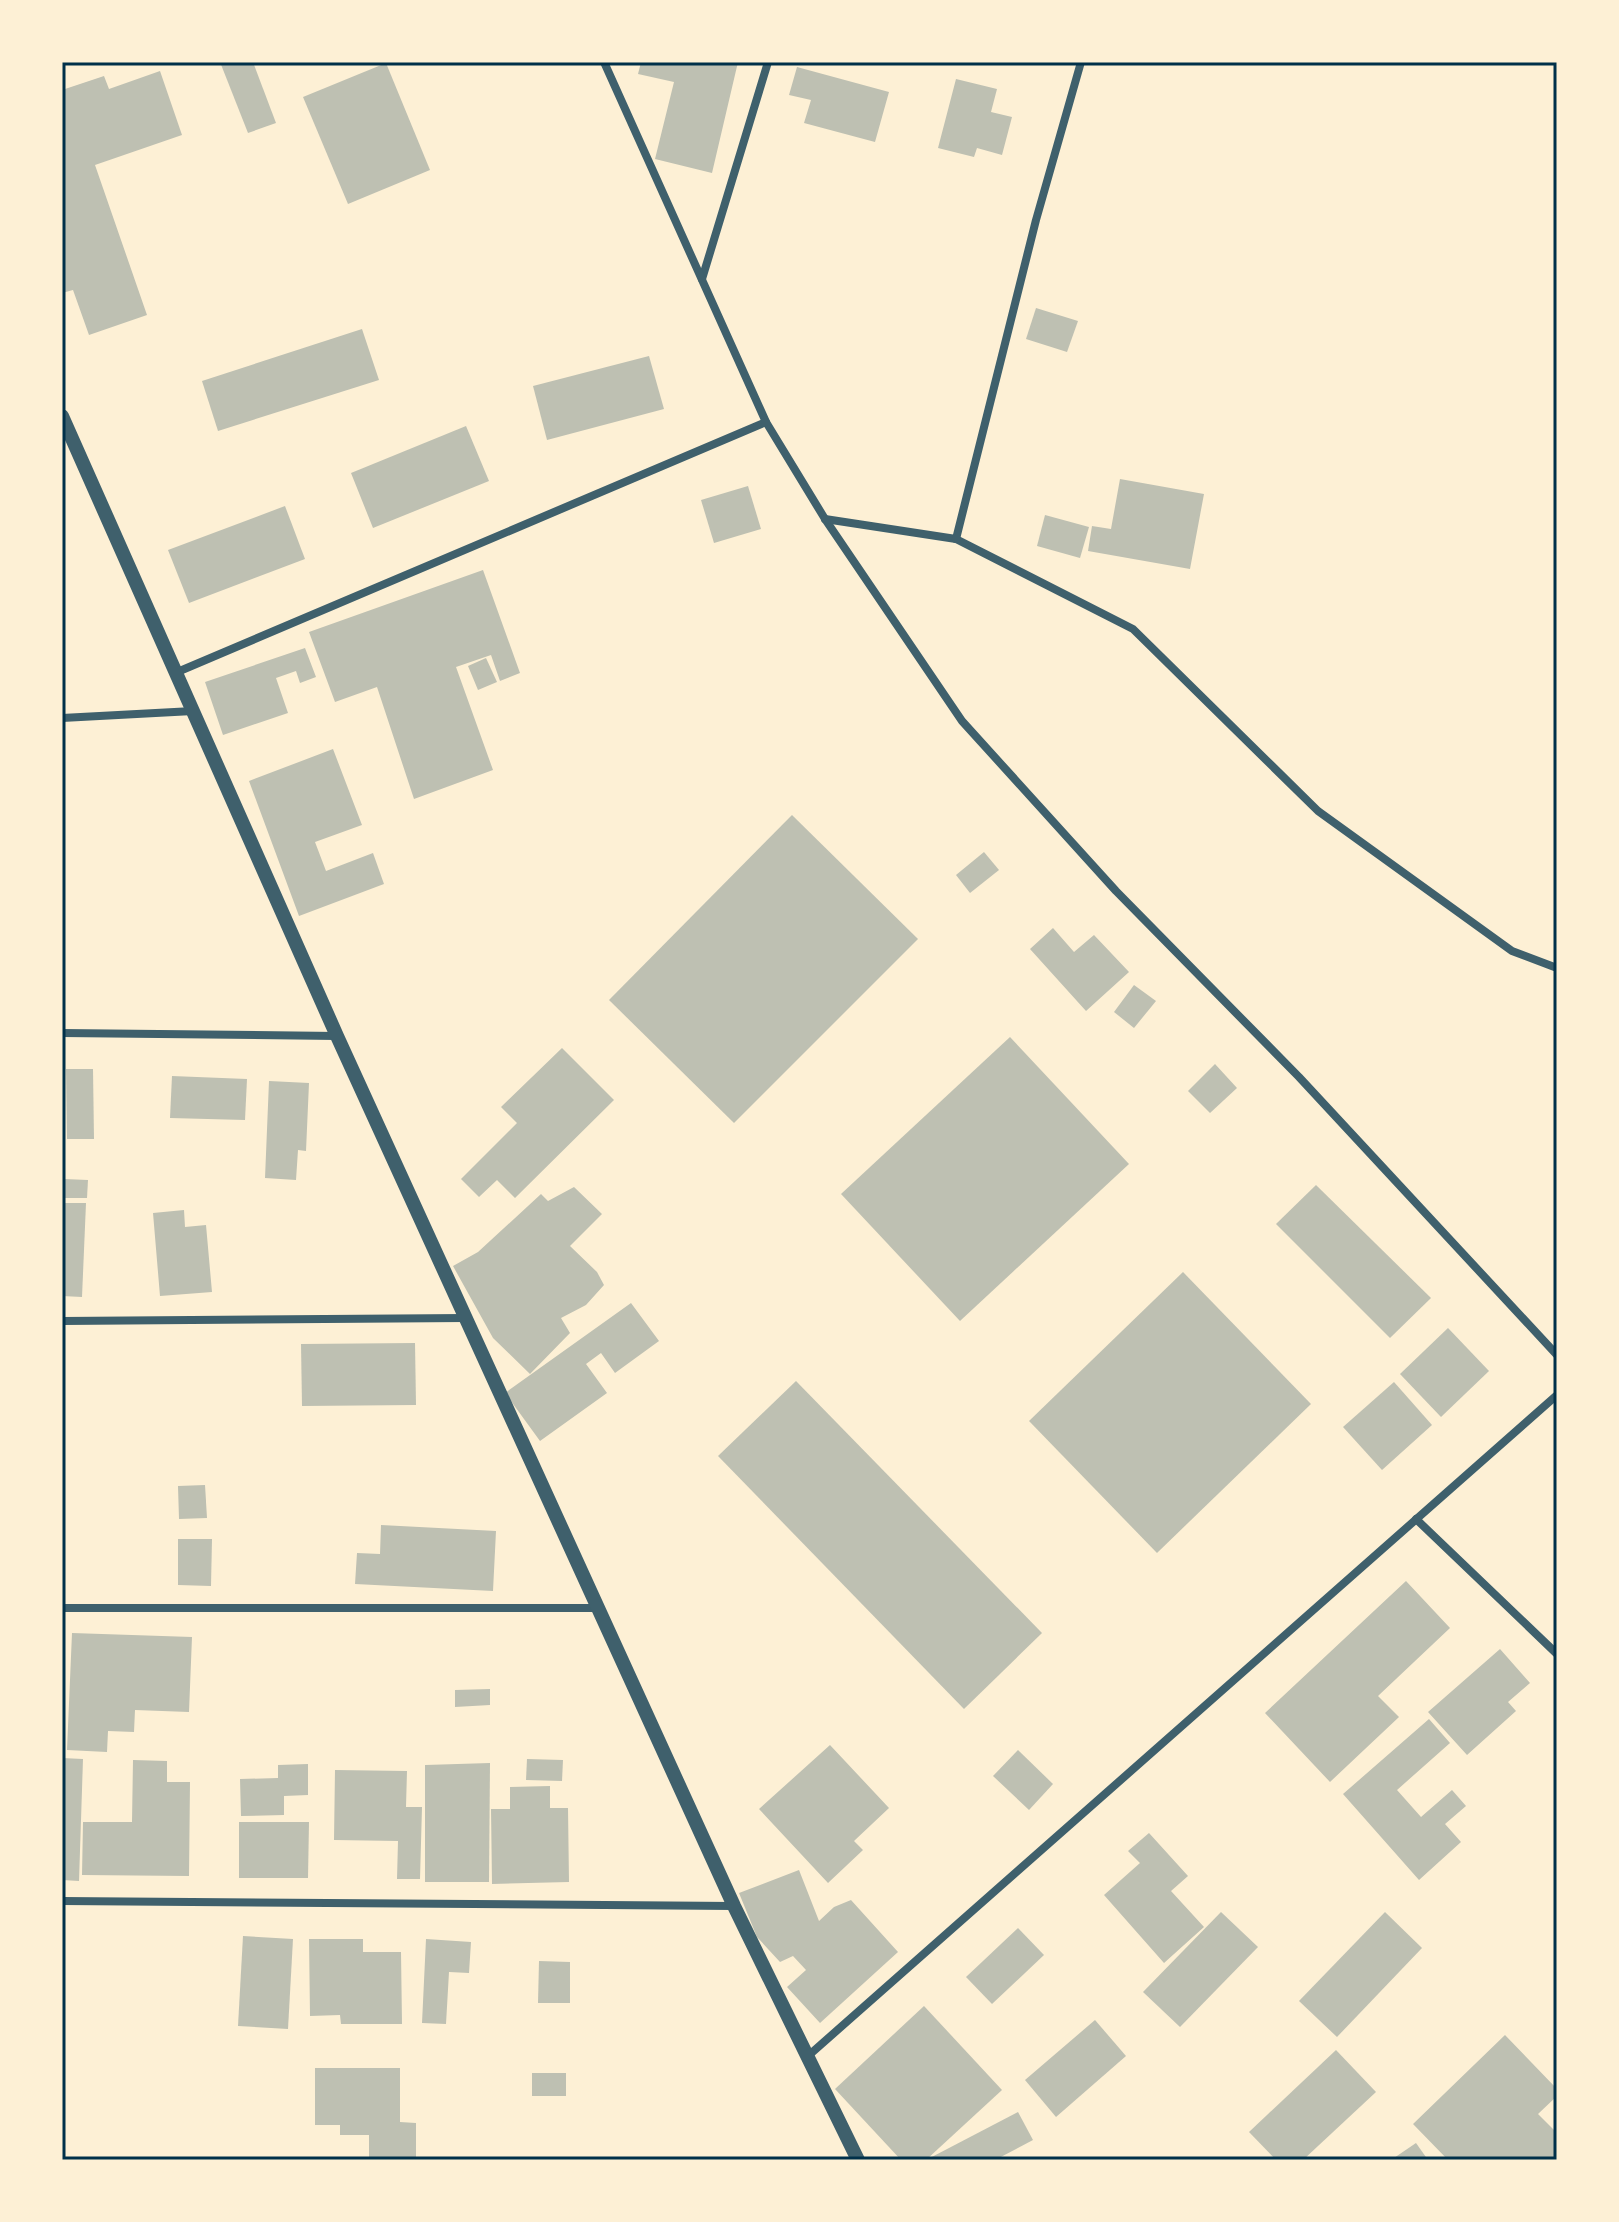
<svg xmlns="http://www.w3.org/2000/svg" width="1619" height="2222" font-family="Figtree,sans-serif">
<rect width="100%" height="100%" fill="#fdf0d5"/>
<g fill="#bec0b2">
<path d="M220,62h33l23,61 -28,10z"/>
<path d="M641,62h97l-26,111 -57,-14 19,-77 -36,-8z"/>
<path d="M386,63l44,107 -82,34 -45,-107z"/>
<path d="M797,67l92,25 -14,50 -71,-19 7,-23 -22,-5z"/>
<path d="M160,71l22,64 -87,30 52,150 -58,20 -16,-45 -11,3v-203l42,-14 5,13z"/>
<path d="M956,79l41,10 -6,23 21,5 -10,38 -25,-7 -3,9 -36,-9z"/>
<path d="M1036,308l42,13 -11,31 -41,-13z"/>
<path d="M362,329l17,51 -161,51 -16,-50z"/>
<path d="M649,356l15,53 -117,31 -14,-54z"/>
<path d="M466,426l23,55 -116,47 -22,-55z"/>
<path d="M1120,479l84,15 -14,75 -102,-18 4,-25 19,3z"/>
<path d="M748,486l13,43 -47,14 -13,-43z"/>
<path d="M285,506l20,53 -116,44 -21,-53z"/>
<path d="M1045,515l44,12 -9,31 -43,-12z"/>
<path d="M483,570l37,103 -20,8 -9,-26 -35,12 37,103 -79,29 -37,-112 -42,15 -26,-70z"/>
<path d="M305,648l11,29 -16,6 -4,-12 -20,7 12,35 -65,22 -18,-53z"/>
<path d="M486,658l11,24 -19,8 -10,-24z"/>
<path d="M333,749l29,76 -47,17 11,29 47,-18 11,31 -85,32 -50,-135z"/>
<path d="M792,815l126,124 -184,184 -125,-123z"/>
<path d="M984,852l15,18 -29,23 -14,-18z"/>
<path d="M1053,928l21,24 20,-17 35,37 -43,39 -56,-62z"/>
<path d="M1134,985l22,16 -22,27 -20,-16z"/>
<path d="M1010,1037l119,127 -169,157 -119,-127z"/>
<path d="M562,1048l52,52 -99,98 -18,-18 -18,17 -18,-18 56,-56 -16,-16z"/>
<path d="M1215,1064l22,24 -27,25 -22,-22z"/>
<path d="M66,1069h27l1,70h-27z"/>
<path d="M172,1076l75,3 -2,41 -75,-2z"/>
<path d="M269,1081l40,2 -3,68 -8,-1 -2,30 -31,-2z"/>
<path d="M64,1179l24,1 -1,18h-24z"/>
<path d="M1316,1185l115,113 -41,40 -114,-114z"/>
<path d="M574,1187l28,27 -32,32 27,26 7,13 -18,20 -25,13 9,15 -40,41 -37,-36 -40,-72 25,-14 63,-58 7,7z"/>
<path d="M62,1203h24l-4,94 -20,-1z"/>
<path d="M184,1210l1,17 21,-2 6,67 -52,4 -7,-83z"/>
<path d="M1183,1272l128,132 -154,149 -128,-132z"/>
<path d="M631,1303l28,38 -44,32 -14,-20 -15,11 21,29 -67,48 -35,-48z"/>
<path d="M1448,1328l41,43 -48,46 -41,-43z"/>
<path d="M415,1343l1,62 -114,1 -1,-62z"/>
<path d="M796,1381l246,252 -78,76 -246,-253z"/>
<path d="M1394,1382l38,43 -50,45 -39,-43z"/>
<path d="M205,1485l2,33 -28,1 -1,-33z"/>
<path d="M381,1525l115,6 -3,60 -138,-7 2,-31 23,1z"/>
<path d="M178,1539h34l-1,47 -33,-1z"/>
<path d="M1406,1581l44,47 -72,68 21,21 -69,65 -65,-69z"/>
<path d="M72,1633l120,4 -3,75 -54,-2 -1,22 -26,-1 -1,21 -40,-2z"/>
<path d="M1500,1649l30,34 -22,19 8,9 -49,44 -39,-43z"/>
<path d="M490,1689v16l-35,2v-17z"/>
<path d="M1429,1719l21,24 -53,47 24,27 31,-27 14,16 -21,18 16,18 -42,38 -76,-86z"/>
<path d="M830,1745l59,63 -35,33 9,9 -35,33 -69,-74z"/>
<path d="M1018,1750l35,34 -24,26 -36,-34z"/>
<path d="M62,1758l21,1 -4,122 -17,-1z"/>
<path d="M527,1759l36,1 -1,21 -36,-1z"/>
<path d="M133,1760l34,1v21h23l-1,94 -107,-1 1,-53h49z"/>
<path d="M490,1763l-1,119h-64v-117z"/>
<path d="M308,1764v31l-24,1v19l-43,1 -1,-37 38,-1v-13z"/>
<path d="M335,1770l72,1 -1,36h16l-2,72h-23l1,-38 -64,-1z"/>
<path d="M550,1786v22h18l1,74 -77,2 -1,-75h19v-22z"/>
<path d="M239,1822h70l-1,56h-69z"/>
<path d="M1149,1833l39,43 -17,15 33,36 -40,36 -60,-68 36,-32 -12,-12z"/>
<path d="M799,1870l20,51 15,-14 17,-7 47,52 -78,71 -33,-36 19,-17 -13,-14 -13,6 -23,-25 -18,-44z"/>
<path d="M1221,1912l37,35 -78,80 -37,-35z"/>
<path d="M1385,1912l37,36 -85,89 -38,-36z"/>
<path d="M1018,1928l26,27 -52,49 -26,-27z"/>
<path d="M243,1936l50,3 -5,90 -50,-3z"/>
<path d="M309,1939h54v13h38l1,72h-61l-1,-9 -30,1z"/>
<path d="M426,1939l45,3 -2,31 -20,-1 -3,52 -24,-1z"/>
<path d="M539,1961l31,1v41h-32z"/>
<path d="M924,2006l78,84 -76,70h-25l-66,-71z"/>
<path d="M1095,2020l31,36 -70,61 -31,-37z"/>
<path d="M1505,2035l52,54v7l-19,18 19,19v27h-109l-35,-36z"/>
<path d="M1336,2050l40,42 -73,68h-27l-27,-28z"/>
<path d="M315,2068h85v54l16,1v34l-47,1v-23h-29v-10h-25z"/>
<rect x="532" y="2073" width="34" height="23"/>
<path d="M1018,2112l15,28 -38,20h-69z"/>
<path d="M1416,2143l12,17h-37z"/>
</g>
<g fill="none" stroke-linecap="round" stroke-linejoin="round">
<g stroke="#3f606c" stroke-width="8">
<path d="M702,279l66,-217"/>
<path d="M766,422l59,97 137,202 154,170 183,186 258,278"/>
<path d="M825,519l131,20 177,90 185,182 194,140 45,17"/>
<path d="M956,539l80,-319 45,-158"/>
<path d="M175,673l591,-251 -162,-360"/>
<path d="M62,718l131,-7"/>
<path d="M62,1033l275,3"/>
<path d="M62,1321l404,-3"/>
<path d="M1416,1519l141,135"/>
<path d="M62,1608h536"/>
<path d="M62,1901l672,5"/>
<path d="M808,2056l749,-661"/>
</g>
<path stroke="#3f606c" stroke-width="14" d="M62,416l275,620 397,870 124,254"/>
</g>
<rect width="1619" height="2222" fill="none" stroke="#fdf0d5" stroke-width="128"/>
<rect x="64" y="64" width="1491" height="2094" fill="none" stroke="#003049" stroke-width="3"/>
</svg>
